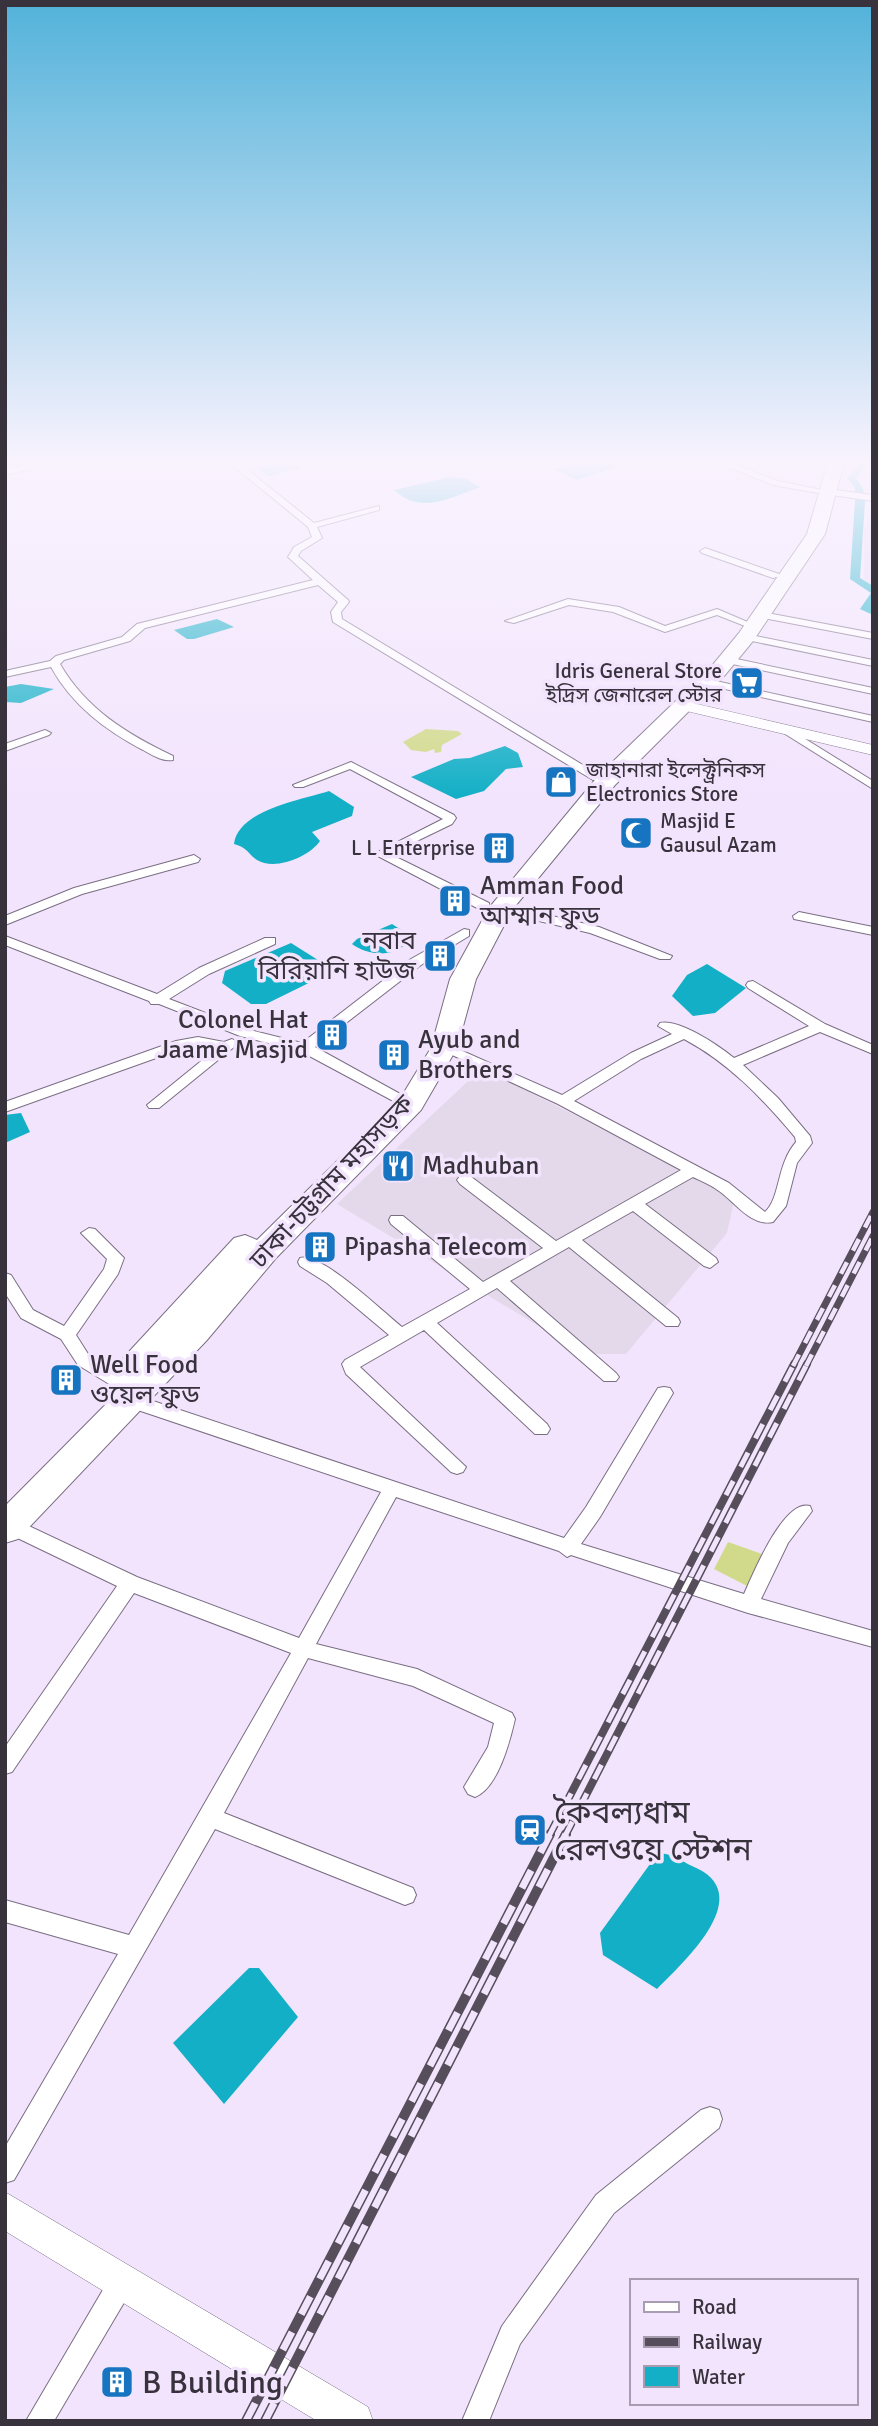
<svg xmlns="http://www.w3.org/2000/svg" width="878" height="2426" font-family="Signika,'Noto Sans Bengali',sans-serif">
<rect width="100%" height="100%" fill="#f2e4fd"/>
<path fill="#e4d8eb" d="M482,1068l253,128 -8,37 -101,121h-41l-248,-150z"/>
<path fill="#e6d6f4" d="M873,507v80l-9,-8v-48z"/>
<g fill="#d1da8a">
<path d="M426,729l32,2 4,3 -20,11 -1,7 -6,1 -1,-4 -8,3 -15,-2 -8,-8z"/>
<path d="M728,1542l34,12 -15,32 -33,-17z"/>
</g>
<g fill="#12afc6">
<path d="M588,459h29l8,5 -48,16 -24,-11z"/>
<path d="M284,460l18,8 -33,8 -14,-8z"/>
<path d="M450,477l16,2 14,8c-30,11 -59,28 -86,3z"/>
<path d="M217,619l17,8 -40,12h-7l-13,-9z"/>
<path d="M21,684l33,5 -33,14 -16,-1v-15z"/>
<path d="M505,746l13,7 5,14 -17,2 -22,22 -28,8 -45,-22 43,-18 16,-1z"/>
<path d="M329,791l25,16 -2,9 -40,16 8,9c-11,16 -45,30 -63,19 -10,-7 -9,-12 -23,-16 4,-34 67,-44 95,-53z"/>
<path d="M392,924l17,11 -1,7c-15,16 -39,14 -56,2l5,-5z"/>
<path d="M291,943l27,17 5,16 -57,28h-15l-29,-21 3,-12z"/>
<path d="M707,964l39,24 -31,25 -22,3 -21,-20 15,-21z"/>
<path d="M21,1113l9,19 -25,11v-28z"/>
<path d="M658,1853c19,2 19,6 34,13 67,27 -6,94 -35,123l-54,-34 -3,-22z"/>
<path d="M249,1968h10l39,49 -74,87 -51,-61z"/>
</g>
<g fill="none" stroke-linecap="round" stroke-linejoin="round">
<path fill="#12afc6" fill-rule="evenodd" d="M865,459l8,1 -17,18 7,10 2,13 -5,77 13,8v29l-13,-6 11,-16 -21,-14 5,-78v-13l-8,-10z"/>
<defs>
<g id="street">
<path d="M59,459h15l-69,16v-6z"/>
<path d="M225,459h9l80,64 65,-17v4l-62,17 5,11 -21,13 -3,5 50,44 1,2 -8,10 1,7 259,157v4h-8l-260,-158 -2,-10 7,-10 -20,-17 -173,43 -15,13 -66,19 -4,4c26,45 67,70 113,92v4c-10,2 -21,-5 -30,-10 -38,-20 -71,-45 -92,-83l-46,10v-6l45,-10 6,-5 66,-19 15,-13 176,-44 -25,-23 6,-10 18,-10 -4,-10z"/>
<path d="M709,459h11l58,22 44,9 -4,3 -45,-8z"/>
<path d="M828,489l45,6v6l-48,-7 -1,-2z"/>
<path d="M705,548l74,26 2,2 -8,2 -71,-25 -2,-2z"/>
<path d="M568,599l51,8 46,19 52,-17 33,14 -5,3 -28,-11 -52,17 -52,-20 -44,-7 -55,18 -9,-2z"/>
<path d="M762,612l111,21v6l-115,-22v-4z"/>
<path d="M746,634l127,26v6l-131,-27 -1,-2z"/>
<path d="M727,657l146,31v6l-150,-32 -1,-2z"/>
<path d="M707,679l166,37v6l-170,-38v-4z"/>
<path d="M786,727l87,54v8l-91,-57 -2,-2z"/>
<path d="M45,730l6,3 -2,2 -44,16v-7z"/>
<path d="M351,762l103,53 2,3 -4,6 -62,30 99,49v6h-10l-105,-55 69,-35 -93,-50 -47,18h-8l-2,-2z"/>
<path d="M194,855l6,4 -2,3 -116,32 -77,31v-9l69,-28z"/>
<path d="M501,904l98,23 73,29 -2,3h-10l-70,-26 -94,-22v-6z"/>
<path d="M799,912l74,15v8l-79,-16 -1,-3z"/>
<path d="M464,929l5,1v6l-48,29 -106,82 87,48 2,3 -2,3 -5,2 -97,-52 -60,-15 -81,-32h-8l-2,-3 -144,-56v-9l152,58 42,-26 66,-30h10v6l-66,30 -40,25 81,31 52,13 109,-84z"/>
<path d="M753,981l72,43 48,21v9l-53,-22 -77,33 35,33 32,38 2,7 -15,20 -11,43 -13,16c-22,5 -39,-21 -54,-31 -8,-6 -18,-10 -26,-14l-48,27 71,54 2,4 -8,6 -6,-2 -71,-55 -51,29 96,78 2,4 -2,4h-12l-97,-79 -59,34 106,92 3,4 -3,4h-12l-107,-93 -60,35 110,101 3,5 -3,5h-12l-111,-104 -64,37 106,100 -3,5 -6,2 -6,-2 -105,-98 -4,-10 3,-4 44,-25 -62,-52 -27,-17 -2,-4 2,-4c22,-6 84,55 102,69l68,-38 -79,-65 -2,-4 2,-4h12l80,66 60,-34 -83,-64 -3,-4 3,-4h10l86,65 125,-71 -123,-66 -121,-56 7,-4 5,1 113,50 69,-42 41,-19 -14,-8 2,-3c20,-4 59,23 74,35l75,-32 -61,-38 -2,-3 2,-3zM684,1039c45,24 78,59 111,98l1,5c-20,23 -15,55 -31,70l-36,-29 -155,-82 67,-42z"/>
<path d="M198,1037l26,5 8,-3 7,4 -80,65h-10l-2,-3 69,-56 -18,-4 -14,3 -179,64v-10l171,-61z"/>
<path d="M89,1228l6,1 29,29 -6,16 -42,61 14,22 35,22 3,5 -3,5 -6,1 -41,-25 -17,-26 -40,-21 -16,-25v-20l6,2 22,35 31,16 40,-57 3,-10 -26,-26z"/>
<path d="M664,1387l6,1 3,5 -73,124 -19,27 163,50c9,-20 40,-96 66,-88l2,5 -24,32 -27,56 112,32v16l-125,-34 -177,-58 -4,2 -8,-6 -163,-54 -80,147 101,25 95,44 3,6c-5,22 -17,69 -40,78l-7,-3 -4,-7 24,-40 6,-24 -81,-37 -105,-28 -84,155 189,75 3,7 -3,7 -8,3 -190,-76 -201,351 -9,3v-36l113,-193 -113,-32v-22l124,35 162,-282 -157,-60 -122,179 -7,2v-27l112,-161 -112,-54v-15l9,2 123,58 162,61 82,-146 -258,-87 -3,-5 3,-5h12l429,143 22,-31 72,-119z"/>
<path d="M710,2107l9,3 3,9 -3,9 -105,85 -94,131 -31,77h-27l40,-95 94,-131 105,-85z"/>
<path d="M123,2267l9,4 4,9 -4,9 -78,132h-28l88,-150z"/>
</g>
<g id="secondary">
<path d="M684,701l189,44v10l-195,-46v-6z"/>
<path d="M5,2192l363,215 5,14h-56l-312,-190z"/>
</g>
<path id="highway" d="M829,459h16l-20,75 -72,107 -28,34 -110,110 -103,125 -36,69 -19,69 -36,62 -145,148 -69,82 -189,199 -13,4v-37l118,-119 -9,-3 -4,-8 4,-8 120,-130 11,-3 12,5 143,-141 31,-51 19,-69 39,-71 110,-133 112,-108 28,-34 68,-99z"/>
</defs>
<use href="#street" stroke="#7a6e83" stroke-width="2"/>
<use href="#secondary" stroke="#7a6e83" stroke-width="1"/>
<use href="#highway" stroke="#7a6e83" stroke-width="2"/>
<use href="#street" fill="#fff" fill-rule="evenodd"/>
<use href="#secondary" fill="#fff" fill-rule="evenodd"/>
<use href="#highway" fill="#fff" fill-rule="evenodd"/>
<defs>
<g id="rail-far2">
<path d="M793,1366l80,-154"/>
<path d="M806,1366l67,-130"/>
</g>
<g id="rail-far1">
<path d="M549,1836l245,-472"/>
<path d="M565,1836l242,-472"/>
</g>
<g id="rail">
<path d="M246,2421l304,-587"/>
<path d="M265,2421l301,-587"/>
</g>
</defs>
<use href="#rail-far2" stroke="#564f5b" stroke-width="7"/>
<use href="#rail-far1" stroke="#564f5b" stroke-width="8"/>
<use href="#rail" stroke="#564f5b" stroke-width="10"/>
<use href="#rail-far2" stroke="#f2e4fd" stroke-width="4.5" stroke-dasharray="13" stroke-linecap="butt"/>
<use href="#rail-far1" stroke="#f2e4fd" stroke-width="5" stroke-dasharray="16" stroke-linecap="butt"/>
<use href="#rail" stroke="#f2e4fd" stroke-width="7" stroke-dasharray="20" stroke-linecap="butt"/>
</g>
<linearGradient id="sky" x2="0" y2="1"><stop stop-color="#52b2da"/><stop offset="0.58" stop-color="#f9f3fe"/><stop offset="1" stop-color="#f9f3fe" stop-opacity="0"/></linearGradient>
<rect width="878" height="798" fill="url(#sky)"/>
<defs>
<symbol id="supermarket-square" viewBox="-11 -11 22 22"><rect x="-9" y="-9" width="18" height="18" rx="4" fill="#1674c0" stroke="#f2e4fd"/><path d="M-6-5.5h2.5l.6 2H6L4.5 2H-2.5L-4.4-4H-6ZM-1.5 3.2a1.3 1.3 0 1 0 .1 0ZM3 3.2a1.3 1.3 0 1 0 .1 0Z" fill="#fff"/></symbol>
<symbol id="shop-square" viewBox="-11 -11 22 22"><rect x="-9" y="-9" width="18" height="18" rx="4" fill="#1674c0" stroke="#f2e4fd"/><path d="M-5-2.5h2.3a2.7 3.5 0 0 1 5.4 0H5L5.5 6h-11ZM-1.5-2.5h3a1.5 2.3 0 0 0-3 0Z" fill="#fff"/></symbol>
<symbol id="mosque-square" viewBox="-11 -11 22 22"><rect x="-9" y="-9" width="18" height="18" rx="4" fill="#1674c0" stroke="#f2e4fd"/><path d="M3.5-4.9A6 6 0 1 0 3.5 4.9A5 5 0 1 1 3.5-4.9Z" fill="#fff"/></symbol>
<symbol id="building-square" viewBox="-11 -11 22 22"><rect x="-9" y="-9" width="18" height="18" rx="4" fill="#1674c0" stroke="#f2e4fd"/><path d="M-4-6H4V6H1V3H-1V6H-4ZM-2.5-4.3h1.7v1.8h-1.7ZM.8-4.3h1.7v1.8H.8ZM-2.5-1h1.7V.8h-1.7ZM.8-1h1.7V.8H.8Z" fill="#fff"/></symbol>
<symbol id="restaurant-square" viewBox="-11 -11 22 22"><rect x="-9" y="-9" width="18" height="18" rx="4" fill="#1674c0" stroke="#f2e4fd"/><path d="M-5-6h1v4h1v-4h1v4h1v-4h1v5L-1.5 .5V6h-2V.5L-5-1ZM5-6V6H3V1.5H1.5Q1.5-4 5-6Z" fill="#fff"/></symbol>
<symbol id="station-square" viewBox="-11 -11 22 22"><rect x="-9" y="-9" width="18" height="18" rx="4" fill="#1674c0" stroke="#f2e4fd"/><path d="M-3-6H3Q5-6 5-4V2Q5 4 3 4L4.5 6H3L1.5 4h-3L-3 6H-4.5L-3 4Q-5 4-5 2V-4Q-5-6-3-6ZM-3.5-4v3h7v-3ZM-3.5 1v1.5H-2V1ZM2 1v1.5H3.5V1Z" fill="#fff"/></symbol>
</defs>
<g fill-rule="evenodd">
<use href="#supermarket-square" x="728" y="664" width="38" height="38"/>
<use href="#shop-square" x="542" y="763" width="38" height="38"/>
<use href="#mosque-square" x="617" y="814" width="38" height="38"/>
<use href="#building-square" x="480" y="829" width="38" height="38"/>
<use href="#building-square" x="436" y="882" width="38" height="38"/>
<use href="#building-square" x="421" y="937" width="38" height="38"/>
<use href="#building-square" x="313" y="1016" width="38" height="38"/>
<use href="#building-square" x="375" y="1036" width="38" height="38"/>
<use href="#restaurant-square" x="379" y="1147" width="38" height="38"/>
<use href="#building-square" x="301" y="1228" width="38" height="38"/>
<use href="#building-square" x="47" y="1361" width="38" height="38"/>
<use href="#station-square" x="511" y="1811" width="38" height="38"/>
<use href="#building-square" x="98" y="2363" width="38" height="38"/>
</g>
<g text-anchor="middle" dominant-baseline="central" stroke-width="7" stroke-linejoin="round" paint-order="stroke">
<g font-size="21" fill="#38323c" stroke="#f2e4fd" text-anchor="end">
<text x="722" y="671">Idris General Store<tspan x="722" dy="24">ইদ্রিস জেনারেল স্টোর</tspan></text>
<text x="586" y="770" text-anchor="start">জাহানারা ইলেক্ট্রনিকস<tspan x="586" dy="24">Electronics Store</tspan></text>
<text x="660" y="821" text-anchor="start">Masjid E<tspan x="660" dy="24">Gausul Azam</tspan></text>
<text x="475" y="848">L L Enterprise</text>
</g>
<g font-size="26" fill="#38323c" stroke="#f2e4fd" text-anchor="start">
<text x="480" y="886">Amman Food<tspan x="480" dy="30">আম্মান ফুড</tspan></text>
<text x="416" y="941" text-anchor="end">নবাব<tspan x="416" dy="30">বিরিয়ানি হাউজ</tspan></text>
<text x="308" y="1020" text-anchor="end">Colonel Hat<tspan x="308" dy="30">Jaame Masjid</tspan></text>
<text x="418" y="1040">Ayub and<tspan x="418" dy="30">Brothers</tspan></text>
<text x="422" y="1166">Madhuban</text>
<text x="344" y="1247">Pipasha Telecom</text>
<text x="90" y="1365">Well Food<tspan x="90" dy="30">ওয়েল ফুড</tspan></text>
</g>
<g font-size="26" fill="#38323c" stroke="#f2e4fd">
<text transform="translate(332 1182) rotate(-47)">ঢাকা-চট্টগ্রাম মহাসড়ক</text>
</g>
<g font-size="32" fill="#38323c" stroke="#f2e4fd" text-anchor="start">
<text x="554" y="1812">কৈবল্যধাম<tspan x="554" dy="37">রেলওয়ে স্টেশন</tspan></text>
<text x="142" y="2382">B Building</text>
</g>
</g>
<rect width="878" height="2426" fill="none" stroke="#38323c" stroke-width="14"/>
<rect x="630" y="2279" width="228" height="126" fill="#f2e4fd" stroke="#a89db0" stroke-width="2"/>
<rect x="644" y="2302" width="35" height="10" fill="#ffffff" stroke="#a89db0" stroke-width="2"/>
<text x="692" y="2314" font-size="21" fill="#38323c">Road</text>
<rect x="644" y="2337" width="35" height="10" fill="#564f5b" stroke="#a89db0" stroke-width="2"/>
<text x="692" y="2349" font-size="21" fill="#38323c">Railway</text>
<rect x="644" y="2366" width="35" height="21" fill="#12afc6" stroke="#a89db0" stroke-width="2"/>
<text x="692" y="2384" font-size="21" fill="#38323c">Water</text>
</svg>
